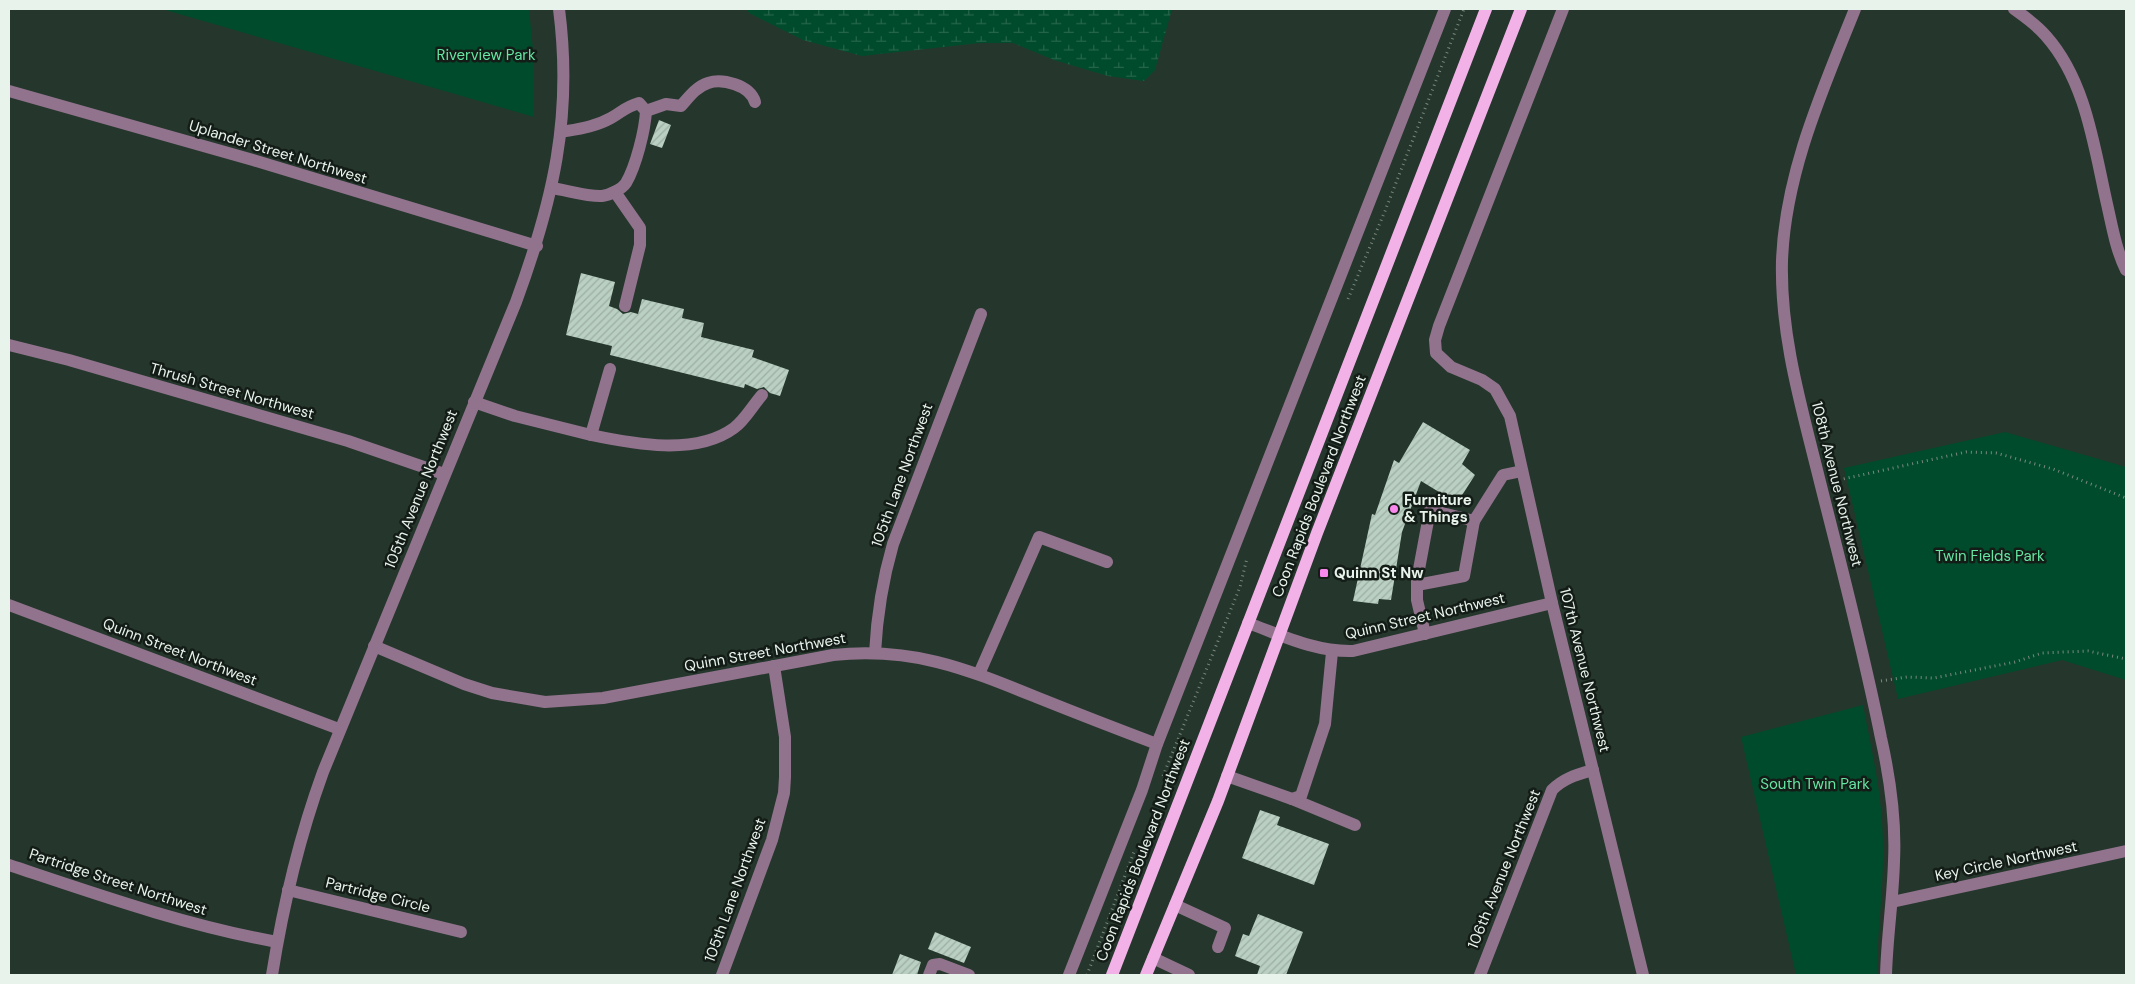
<svg xmlns="http://www.w3.org/2000/svg" width="2135" height="984" font-family="'DM Sans',sans-serif">
<defs>
<pattern id="wetland-marsh" width="20" height="14" patternUnits="userSpaceOnUse" patternTransform="scale(1.25)"><rect width="20" height="14" fill="#004b2b"/><path d="M1 5h8M5 5V1M11 12h8M15 12V8" fill="none" stroke="#25654a"/></pattern>
<pattern id="building-hatch" width="6" height="6" patternUnits="userSpaceOnUse" patternTransform="scale(1.25)"><rect width="6" height="6" fill="#bad0c2"/><path d="M-1 1l2-2M0 6l6-6M5 7l2-2" fill="none" stroke="#9daea3"/></pattern>
</defs>
<rect width="100%" height="100%" fill="#25372c"/>
<path fill="url(#wetland-marsh)" d="M746,9h426l-17,61 -11,11 -36,-5 -54,-16 -41,-17h-33l-118,13 -59,-16 -54,-27z"/>
<g fill="#004b2b">
<path d="M162,9h367l5,50v58z"/>
<path d="M2005,432l121,35v213l-64,-20 -164,39 -54,-231z"/>
<path d="M1863,705c9,47 20,93 20,140 1,44 -6,87 -6,130h-81l-55,-238z"/>
</g>
<g fill="url(#building-hatch)">
<path d="M659,120l12,5 -9,23 -12,-4z"/>
<path d="M581,273l34,9 -6,24 8,3 6,5 8,-2 7,2 4,-15 42,10 -2,9 22,5 -3,14 53,13 -2,7 37,13 -9,26 -10,-3 -6,-6 -7,2 -12,-5 -1,4 -134,-33 2,-9 -46,-11z"/>
<path d="M1423,422l47,28 -8,14 13,11 -18,28 -36,-22 -19,51 -11,68 -12,-1 -1,5 -25,-3 19,-87 3,1 19,-55 5,3z"/>
<path d="M1260,810l20,7 -3,8 52,19 -15,41 -72,-27z"/>
<path d="M1258,914l45,18 -17,43h-29l3,-9 -25,-10 8,-22 6,2z"/>
<path d="M935,932l36,15 -7,16 -36,-14z"/>
<path d="M900,954l21,8 -4,13h-25z"/>
</g>
<g fill="none" stroke-linecap="round" stroke-linejoin="round">
<g stroke="#79897f" stroke-width="3" stroke-dasharray="1 4" stroke-linecap="butt">
<path d="M1348,299l37,-88 79,-202"/>
<path d="M1834,481l132,-29 30,1 57,16 73,29"/>
<path d="M1881,681l26,-4 27,1 81,-16 27,-9 46,-2 38,8"/>
<path d="M1163,776l77,-189 7,-29"/>
<path d="M1087,975l47,-123"/>
</g>
<g stroke="#92738d" stroke-width="12">
<path d="M1563,9l-124,317 -4,14 1,13 15,14 31,13 13,9 15,27 42,187 91,372"/>
<path d="M1855,9c-32,80 -70,164 -73,252 -2,77 21,151 39,225 21,83 43,167 60,252 9,40 15,82 13,123 -1,38 -7,76 -8,114"/>
<path d="M2014,9c11,8 23,16 32,27 40,45 48,111 61,168 5,22 9,46 19,66"/>
<path d="M9,91l244,69 284,86"/>
<path d="M646,111l20,-7 15,2c8,-9 15,-19 27,-23 14,-5 42,2 47,19"/>
<path d="M552,188c14,2 37,9 50,8 8,-1 20,-7 24,-13 10,-17 19,-53 20,-72l-7,-8c-14,4 -17,9 -28,15 -16,9 -33,11 -50,14"/>
<path d="M615,192l25,36v17l-15,61"/>
<path d="M9,345l60,15 279,81 96,33"/>
<path d="M474,402l41,14 76,19 19,-66"/>
<path d="M591,435c43,9 105,21 143,-7 11,-8 19,-23 28,-33"/>
<path d="M1417,585l47,-9 10,-55"/>
<path d="M9,605l330,124"/>
<path d="M1248,623c35,13 68,29 105,28l199,-48"/>
<path d="M1425,634l-8,-34v-20l13,-70 44,11 29,-46 19,-4"/>
<path d="M374,646l90,38 28,9 53,9 58,-4 230,-43c80,-8 131,13 203,42 40,16 81,32 121,47"/>
<path d="M875,653c2,-39 7,-71 18,-109l88,-230"/>
<path d="M979,674l60,-137 68,25"/>
<path d="M1227,776l65,23 9,-3 24,-72 7,-72"/>
<path d="M1292,799l63,26"/>
<path d="M9,865c90,30 175,60 268,77"/>
<path d="M288,890l173,42"/>
<path d="M1892,902l234,-51"/>
<path d="M1175,905l50,23 -7,19"/>
<path d="M1153,958l36,17"/>
<path d="M272,975c11,-69 27,-137 51,-203l193,-470c37,-101 57,-185 43,-293"/>
<path d="M722,975l50,-135 12,-47 1,-16v-40l-11,-71"/>
<path d="M929,975l4,-10 7,-1 29,11"/>
<path d="M1069,975l73,-185 15,-46 288,-735"/>
<path d="M1480,975l72,-185c12,-12 24,-15 41,-20"/>
</g>
<g stroke="#f2b2e8" stroke-width="12">
<path d="M1112,975l374,-966"/>
<path d="M1146,975l72,-174 99,-268 204,-524"/>
</g>
</g>
<g fill="#f888eb" stroke="#141c17" stroke-width="2">
<circle cx="1394" cy="509" r="5"/>
<rect x="1319" y="568" width="10" height="10" rx="2.5"/>
</g>
<g text-anchor="middle" dominant-baseline="central" stroke-width="5" stroke-linejoin="round" paint-order="stroke">
<g font-size="15" fill="#65e6a3" stroke="#141c17">
<text x="486" y="55">Riverview Park</text>
<text x="1990" y="556">Twin Fields Park</text>
<text x="1815" y="784">South Twin Park</text>
</g>
<g font-size="15" fill="#e7f3eb" stroke="#141c17">
<text transform="translate(278 152) rotate(17)">Uplander Street Northwest</text>
<text transform="translate(232 391) rotate(16)">Thrush Street Northwest</text>
<text transform="translate(902 475) rotate(-70)">105th Lane Northwest</text>
<text transform="translate(1837 484) rotate(76)">108th Avenue Northwest</text>
<text transform="translate(1319 486) rotate(-69)">Coon Rapids Boulevard Northwest</text>
<text transform="translate(421 489) rotate(-68)">105th Avenue Northwest</text>
<text transform="translate(1425 616) rotate(-13)">Quinn Street Northwest</text>
<text transform="translate(180 652) rotate(21)">Quinn Street Northwest</text>
<text transform="translate(765 652) rotate(-10)">Quinn Street Northwest</text>
<text transform="translate(1585 670) rotate(76)">107th Avenue Northwest</text>
<text transform="translate(1143 850) rotate(-69)">Coon Rapids Boulevard Northwest</text>
<text transform="translate(2006 861) rotate(-12)">Key Circle Northwest</text>
<text transform="translate(1504 869) rotate(-68)">106th Avenue Northwest</text>
<text transform="translate(118 882) rotate(18)">Partridge Street Northwest</text>
<text transform="translate(735 890) rotate(-70)">105th Lane Northwest</text>
<text transform="translate(378 895) rotate(14)">Partridge Circle</text>
</g>
<g font-size="15" font-weight="bold" fill="#e7f3eb" stroke="#141c17" text-anchor="start">
<text x="1404" y="500">Furniture<tspan x="1404" dy="17">&amp; Things</tspan></text>
<text x="1334" y="573">Quinn St Nw</text>
</g>
</g>
<rect width="2135" height="984" fill="none" stroke="#e7f3eb" stroke-width="20"/>
</svg>
